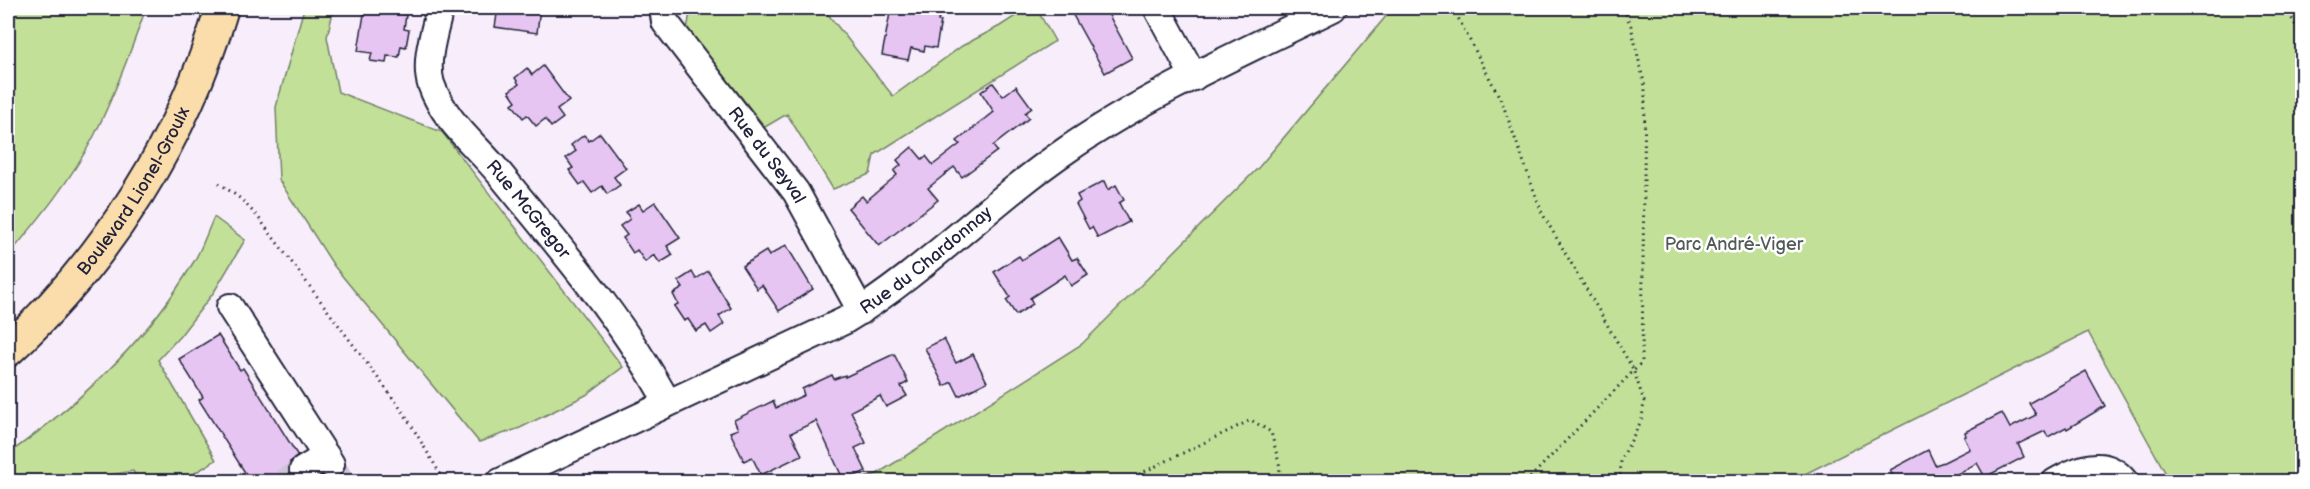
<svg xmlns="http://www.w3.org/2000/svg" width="2310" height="489" font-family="'Balsamiq Sans',sans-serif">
<rect width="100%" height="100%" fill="#f8eefb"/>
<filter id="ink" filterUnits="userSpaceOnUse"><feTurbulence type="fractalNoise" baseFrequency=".0167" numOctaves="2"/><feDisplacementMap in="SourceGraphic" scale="12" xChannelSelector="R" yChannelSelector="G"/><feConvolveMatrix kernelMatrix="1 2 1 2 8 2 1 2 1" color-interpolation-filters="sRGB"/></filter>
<g filter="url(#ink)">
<g fill="#c3e098" stroke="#72816a" stroke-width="1.5">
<path d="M8,8h138c-15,43 -31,86 -52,128 -23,44 -55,83 -86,120z"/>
<path d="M304,8h30l-7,29 11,55 104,40 181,235 -37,28 -66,33 -41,14 -145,-176 -55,-86 -3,-73z"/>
<path d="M691,8h132l70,88 69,-50 38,-20 28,-18h8l19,33 -181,114 -4,19 -37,15 -46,-75 -22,13 -78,-98z"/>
<path d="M1393,8h909v473h-132l-82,-149 -297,149h-936l22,-7 205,-130 177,-177z"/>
<path d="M214,217l31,23 -31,52 -34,44 -22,24 58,100 -34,21h-43l-6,-10 -58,10h-67v-27c73,-52 139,-113 185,-191 9,-14 14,-31 21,-46z"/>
</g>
<g fill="#e6c5f2" stroke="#22223b" stroke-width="1.5">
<path d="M365,8l14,2 1,-2h16l-1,5 11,2 -2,14 5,1 -3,17 -5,-1 -2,11 -12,-1 -1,7 -16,-2 2,-8 -14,-2z"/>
<path d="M498,8h42l-3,25 -42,-6z"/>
<path d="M896,8l45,1 -3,12h3l-5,27 -11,-2 -1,5 -13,-3 -3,12 -26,-5 8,-42 5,1z"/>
<path d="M1069,8h36l27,50 -27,15z"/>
<path d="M543,66l26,35 -12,9 6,8 -12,9 -6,-8 -9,7 -9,-11 -4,3 -11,-14 4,-3 -7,-10 10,-7 -4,-6 12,-10 5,7z"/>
<path d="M993,83l10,13 13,-10 16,22 -7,5 4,5 -36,28 4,5 -35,26 -8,-10 -26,21 10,12 -59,46 -31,-38 14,-12 4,5 31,-26 -3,-4 7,-6 -4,-5 15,-13 10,12 4,-3 7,9 27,-21 -3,-3 37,-29 -13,-20z"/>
<path d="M600,133l26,35 -12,9 6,8 -13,9 -5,-8 -10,7 -8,-11 -4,3 -11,-15 4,-2 -7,-10 10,-7 -5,-6 13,-10 5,6z"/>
<path d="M1104,181l4,9 8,-5 8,15 -5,3 10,19 -31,16 -6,-11 -3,2 -13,-25 4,-3 -3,-6z"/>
<path d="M655,202l25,36 -13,8 6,9 -13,8 -6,-8 -9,7 -8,-12 -4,3 -10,-15 4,-3 -7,-9 10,-7 -4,-7 13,-8 4,6z"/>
<path d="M1058,237l14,23 5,-2 11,17 -17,11 -6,-11 -35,23 3,6 -17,11 -10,-15 4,-3 -16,-25 25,-16 3,4z"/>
<path d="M786,245l27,44 -34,22 -17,-26 -5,4 -15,-23 24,-15 3,5z"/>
<path d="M708,271l23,37 -12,8 5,8 -13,9 -5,-8 -10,6 -8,-12 -4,2 -10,-15 4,-2 -5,-10 10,-6 -5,-7 14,-9 4,7z"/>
<path d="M218,335l22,35 3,-2 55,88 -8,6 -2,8 2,7 4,5h-43l-52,-82 4,-3 -24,-38z"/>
<path d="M944,339l12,24 17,-9 14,28 -28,14 -7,-14 -8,4 -19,-38z"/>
<path d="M894,354l14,28 -7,4 6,10 -21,11 -6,-11 -29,15 15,32 -11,5 11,23 -22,10 -28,-60 -25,12 11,22 -41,20 -9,-18 -8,4 -14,-29 8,-3 -4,-9 39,-19 3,7 28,-13 -2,-6 30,-14 2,4 11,-4v2z"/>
<path d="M2086,371l19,35 -38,23 -1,-2 -18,10 -3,-6 -27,13 6,13 -39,20 -8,-14 -34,19h-47l-6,-12 38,-20 7,15 9,-3 26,-13 -6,-12 2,-1 -1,-4 37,-19 8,15 26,-13 -7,-12z"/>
<path d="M345,470l7,12h-39l9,-6 9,3 8,-2z"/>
</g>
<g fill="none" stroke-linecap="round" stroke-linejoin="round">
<g stroke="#cdc5d5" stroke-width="26" stroke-dasharray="26 13" stroke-linecap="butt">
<path d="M331,464l11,18"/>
<path d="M284,482l19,-12"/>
</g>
<defs>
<g id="minor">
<path id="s1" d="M440,8c-5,22 -16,53 -9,76 13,37 45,61 69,90 60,74 122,144 167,228"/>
<path id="s2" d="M663,8l2,14 131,170 65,119"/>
<path d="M1157,8l37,69"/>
<path d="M230,307l101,157"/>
<path d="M303,470l23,-14"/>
<path id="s3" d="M500,482l344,-161c81,-49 146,-119 224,-172 82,-56 176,-97 265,-141"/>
<path d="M2055,482c23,-13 50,-26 70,0"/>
</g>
<g id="major">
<path id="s4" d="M8,350c99,-91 176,-213 214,-342"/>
</g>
</defs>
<use href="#minor" stroke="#22223b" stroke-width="30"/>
<use href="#major" stroke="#22223b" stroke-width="36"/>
<g stroke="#22223b" stroke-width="3" stroke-dasharray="1.5 4.5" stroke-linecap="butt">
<path d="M1453,8l49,94 40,111 91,156 11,32 -2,18 -21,41 -1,22"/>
<path d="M2286,8l16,29"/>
<path d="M219,183l22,16 17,18 146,196 41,69"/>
<path d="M1123,482l128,-62 20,12 9,35 -1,15"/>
<path d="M1526,482l116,-120 3,-275 -14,-61 -8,-18"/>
</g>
<use href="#minor" stroke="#fff" stroke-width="26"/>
<use href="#major" stroke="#faddab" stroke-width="32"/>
</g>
</g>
<g text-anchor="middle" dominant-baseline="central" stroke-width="5" stroke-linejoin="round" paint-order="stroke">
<g font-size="18" fill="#22223b" stroke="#fff">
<text stroke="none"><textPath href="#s2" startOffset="182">Rue du Seyval</textPath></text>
<text stroke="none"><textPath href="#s4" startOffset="204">Boulevard Lionel-Groulx</textPath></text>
<text stroke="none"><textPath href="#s1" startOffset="237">Rue McGregor</textPath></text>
<text stroke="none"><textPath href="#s3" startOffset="482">Rue du Chardonnay</textPath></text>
</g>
<g font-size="18" fill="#525b57" stroke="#fff">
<text x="1734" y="244">Parc André-Viger</text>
</g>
</g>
<rect width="2310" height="489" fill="none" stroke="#fff" stroke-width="30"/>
<rect x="15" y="15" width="2280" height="459" fill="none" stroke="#22223b" stroke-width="2" filter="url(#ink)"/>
</svg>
